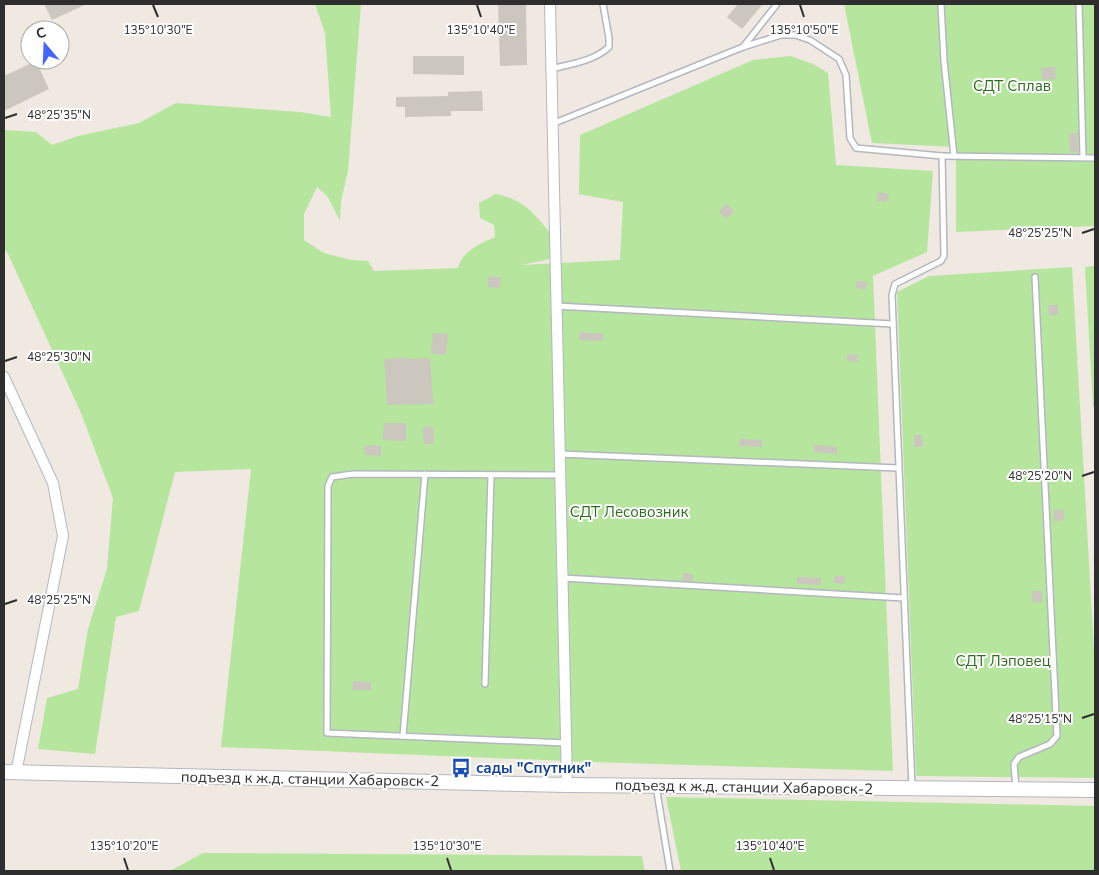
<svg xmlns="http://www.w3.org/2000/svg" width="1099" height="875" font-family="'Nunito Sans',sans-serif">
<rect width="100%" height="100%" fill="#efe9e1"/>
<g fill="#b6e59e">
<path d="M315,4h46l-13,167 -7,30 -1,20 -12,-24 -11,-10 -13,27v26l20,13 27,7 17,1 6,10 84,-3c4,-17 23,-25 37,-31l-1,-12 -14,-7 -1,-15 17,-9c28,6 37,18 55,40l-1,25 -29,6 99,-5 3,-58 -44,-8 1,-59 173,-75 37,-4 23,8 15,9 8,92 97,6 -6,81 -54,24 20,495 -301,-9 -371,-15 30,-278 -76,3 -36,139 -23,6 -21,137 -57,-5 9,-51 31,-9 10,-60 19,-60 6,-71 -32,-85 -73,-159 -4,-5v-119l32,2 16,13 26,-9 61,-13 37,-20 124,9 31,5 -6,-84z"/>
<path d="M844,4h251v222l-139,6v-85l-84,-4z"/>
<path d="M1095,266v141h-2l-8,-140z"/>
<path d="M1072,267l23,400v111l-179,-2 -19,-484 32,-16z"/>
<path d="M666,797l429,9v65h-414z"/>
<path d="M203,853l439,3 3,15h-475z"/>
</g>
<g fill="#cbc7bf">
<path d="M44,4h43l-35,16z"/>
<path d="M498,4h28l1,61 -27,1z"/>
<path d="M738,4h25l-21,25 -15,-12z"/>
<path d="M413,56h51v19l-51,-1z"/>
<path d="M36,61l13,28 -45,22v-35z"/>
<path d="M1055,67l1,12 -14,1 -1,-12z"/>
<path d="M482,91l1,20h-32v5l-46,1v-10h-9v-10l52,-1v-4z"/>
<path d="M1069,133h9v19h-8z"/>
<path d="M878,192l11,2 -2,8 -10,-1z"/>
<path d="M727,204l7,7 -8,8 -7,-8z"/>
<path d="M488,276l13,1 -1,11 -12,-1z"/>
<path d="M856,281l11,1 -1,7 -10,-1z"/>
<path d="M1048,305h10v10l-9,1z"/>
<path d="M580,332l24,2 -1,7 -24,-1z"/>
<path d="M433,333l15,1 -2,21 -15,-2z"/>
<path d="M847,354l11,1 -1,7 -10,-1z"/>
<path d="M406,358v1l24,-1 3,46 -46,1 -3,-46z"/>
<path d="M384,423h22v18l-23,-1z"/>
<path d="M433,426l1,18h-10l-1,-17z"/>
<path d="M914,435h8l1,12h-9z"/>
<path d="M740,439l22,1v7l-23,-1z"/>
<path d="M365,445l16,1v10l-17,-1z"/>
<path d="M815,445l22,2v7l-23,-2z"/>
<path d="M1054,510h10v10l-10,1z"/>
<path d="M683,573l10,1v7h-11z"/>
<path d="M834,576h11l-1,8 -10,-1z"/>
<path d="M797,577l24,1v7l-24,-1z"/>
<rect x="1032" y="591" width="10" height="11"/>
<path d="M353,681l18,1v8h-19z"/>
</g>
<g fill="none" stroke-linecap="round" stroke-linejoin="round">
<defs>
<g id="service">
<path d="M941,4l3,57 10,95"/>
<path d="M1079,4l4,153"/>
<path d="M743,47l38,-12h14l15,5 29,19 7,16 4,63 6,10 86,8 2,100 -3,5 -46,23 -3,11 20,493"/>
<path d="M551,69c20,-5 43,-8 58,-22v-9l-6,-34"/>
<path d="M552,124l191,-77 34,-43"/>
<path d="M942,156l153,2"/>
<path d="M556,306l337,18"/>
<path d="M560,454l338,14"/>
<path d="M560,475l-207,-1 -21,3 -4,9 -1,247 239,10"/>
<path d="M563,578l341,20"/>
<path d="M485,684l6,-209"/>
<path d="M403,736l22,-262"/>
<path d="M656,786l14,85"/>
<path d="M1016,789l-2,-25 5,-7 31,-13 7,-8 -22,-459"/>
</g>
<g id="minor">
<path d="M550,4l17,781"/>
<path d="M4,377l49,106 10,53 -47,237"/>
</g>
<path id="tertiary" d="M4,772l563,13 528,5"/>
</defs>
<use href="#service" stroke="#b4b7c1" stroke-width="8"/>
<use href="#minor" stroke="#b4b7c1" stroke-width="12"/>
<use href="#tertiary" stroke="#b4b7c1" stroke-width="16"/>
<use href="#service" stroke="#fff" stroke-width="5"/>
<use href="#minor" stroke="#fff" stroke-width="10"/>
<use href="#tertiary" stroke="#fff" stroke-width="14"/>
</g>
<path fill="none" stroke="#2e2e2e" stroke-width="2" d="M153,5l5,12M477,5l4,12M800,5l4,12M5,118l12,-4M1082,233l12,-4M5,361l12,-4M1082,476l12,-4M5,604l12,-4M1082,718l12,-4M124,858l4,12M447,858l4,12M770,858l4,12"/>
<defs>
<symbol id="bus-bare" viewBox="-9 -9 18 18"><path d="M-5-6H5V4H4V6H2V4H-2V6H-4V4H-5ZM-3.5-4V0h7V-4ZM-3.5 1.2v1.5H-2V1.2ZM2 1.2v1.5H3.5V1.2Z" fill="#1a4fb4" stroke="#fff" stroke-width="2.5" paint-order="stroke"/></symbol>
</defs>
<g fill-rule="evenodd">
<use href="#bus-bare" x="447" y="754" width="28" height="28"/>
</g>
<g text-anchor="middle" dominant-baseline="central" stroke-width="4" stroke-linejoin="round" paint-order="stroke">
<g font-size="15" fill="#2c6e1b" stroke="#fff">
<text x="1012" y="86">СДТ Сплав</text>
<text x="629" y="512">СДТ Лесовозник</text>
<text x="1003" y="661">СДТ Лэповец</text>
</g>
<g font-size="15" font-weight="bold" fill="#164399" stroke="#fff" text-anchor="start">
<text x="476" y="768">сады "Спутник"</text>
</g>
<g font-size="15" fill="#2e2e2e" stroke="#fff">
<text transform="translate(310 779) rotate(1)">подъезд к ж.д. станции Хабаровск-2</text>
<text transform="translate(744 787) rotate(1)">подъезд к ж.д. станции Хабаровск-2</text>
</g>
</g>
<g font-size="12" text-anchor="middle" fill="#2e2e2e" stroke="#fff" stroke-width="4" stroke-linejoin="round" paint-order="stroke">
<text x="804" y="34">135°10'50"E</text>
<text x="158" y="34">135°10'30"E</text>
<text x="481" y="34">135°10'40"E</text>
<text x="59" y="119">48°25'35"N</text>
<text x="1040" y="237">48°25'25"N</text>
<text x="59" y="361">48°25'30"N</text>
<text x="1040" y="480">48°25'20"N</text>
<text x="59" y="604">48°25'25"N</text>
<text x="1040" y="723">48°25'15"N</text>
<text x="124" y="850">135°10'20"E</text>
<text x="447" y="850">135°10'30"E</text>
<text x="770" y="850">135°10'40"E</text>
</g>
<rect width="1099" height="875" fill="none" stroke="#2e2e2e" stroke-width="10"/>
<g transform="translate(45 45) rotate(341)"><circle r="24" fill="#ffffff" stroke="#ababab"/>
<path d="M0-4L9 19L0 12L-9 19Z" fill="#4264fb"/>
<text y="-8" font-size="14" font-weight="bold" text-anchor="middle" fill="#2e2e2e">С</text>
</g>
</svg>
